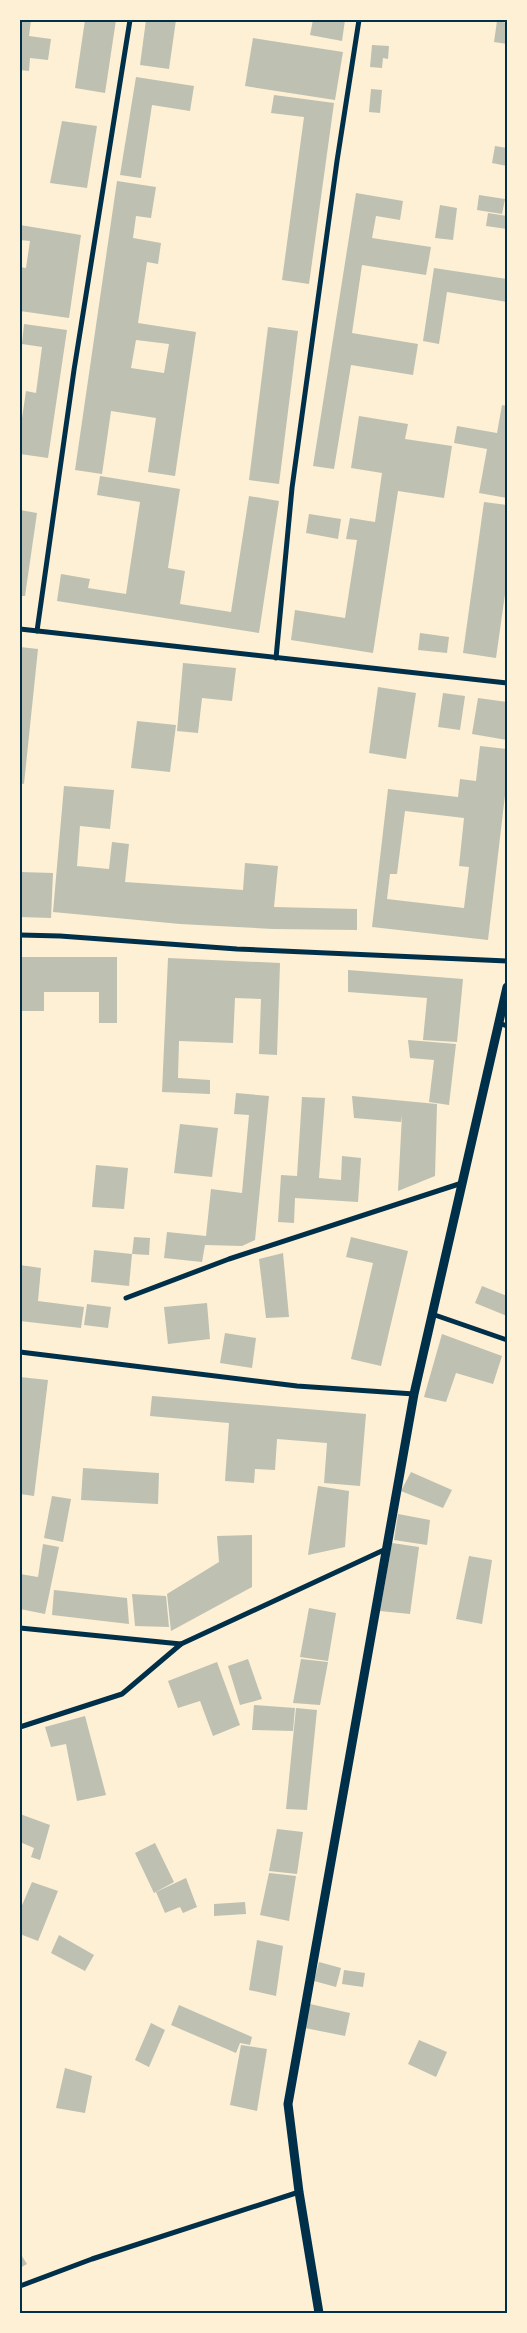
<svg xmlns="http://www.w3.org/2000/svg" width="527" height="2333" font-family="'Public Sans',sans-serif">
<rect width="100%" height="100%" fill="#fdf0d5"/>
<g fill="#bec0b2" fill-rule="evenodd">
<path d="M20,20h11l-2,16 22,3 -3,21 -18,-2 -1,13 -9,-1z"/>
<path d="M85,20h31l-11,73 -30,-5z"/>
<path d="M146,20h30l-7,49 -29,-4z"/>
<path d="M313,20h32l-3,21 -32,-6z"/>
<path d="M497,21l10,2v21l-13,-2z"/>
<path d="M253,38l90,14 -8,48 -90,-14z"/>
<path d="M372,45l17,1 -1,13 -5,-1 -1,10 -12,-1z"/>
<path d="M136,77l58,9 -4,25 -38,-6 -11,73 -21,-3z"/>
<path d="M371,89l11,1 -2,23 -11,-1z"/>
<path d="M274,95l60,8 -25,181 -27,-4 22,-163 -33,-4z"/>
<path d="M62,121l35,5 -10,62 -37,-5z"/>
<path d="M495,146l12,2v18l-15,-3z"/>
<path d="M117,181l39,6 -5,31 -15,-2 -3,22 28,5 -3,21 -11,-2 -9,61 58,9 -21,144 -27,-4 8,-54 -45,-7 -9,63 -27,-4zM136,340l33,4 -5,29 -33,-5z"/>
<path d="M356,193l47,8 -3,19 -24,-4 -4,22 59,9 -5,28 -64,-10 -10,68 66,11 -5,31 -62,-10 -17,104 -21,-3z"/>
<path d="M479,195l26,4 -3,15 -25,-4z"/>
<path d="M440,205l17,3 -4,32 -18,-2z"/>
<path d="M488,213l19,3v13l-21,-3z"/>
<path d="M20,225l61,10 -12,83 -49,-7v-44l6,1 4,-27 -10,-1z"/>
<path d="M434,268l73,11v23l-60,-10 -8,52 -16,-3z"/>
<path d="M24,324l43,6 -19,128 -28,-4v-22l6,-41 10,2 6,-46 -20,-3z"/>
<path d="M268,327l30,4 -19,153 -30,-4z"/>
<path d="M502,405l5,1v92l-28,-5 8,-44 -33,-6 3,-17 40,7z"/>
<path d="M359,416l49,8 -3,15 47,7 -8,52 -46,-7 -25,162 -82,-13 4,-30 50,8 12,-78 -11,-1 4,-21 25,4 7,-49 -31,-5z"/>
<path d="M100,476l80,13 -12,79 17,3 -5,33 51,8 18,-116 30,5 -20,132 -202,-32 4,-27 29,5 -2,9 38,6 14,-92 -43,-7z"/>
<path d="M484,502l23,3v75l-11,78 -33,-5z"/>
<path d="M20,510l17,3 -12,83h-5z"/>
<path d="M309,514l32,5 -3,20 -32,-6z"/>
<path d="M420,633l29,4 -2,16 -29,-3z"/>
<path d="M20,647l18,2 -14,135 -4,-1z"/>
<path d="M183,663l53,5 -4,33 -30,-3 -4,35 -21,-2z"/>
<path d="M378,687l38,6 -10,66 -37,-6z"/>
<path d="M443,693l22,3 -5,34 -22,-3z"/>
<path d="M478,698l29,4v38l-35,-6z"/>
<path d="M137,721l39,4 -6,47 -39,-4z"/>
<path d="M480,746l27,3v29l-19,162 -116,-13 16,-138 70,8 2,-18 16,2zM405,811l59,7 -5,48 10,1 -5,41 -77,-9 3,-25h7z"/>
<path d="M64,786l50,4 -4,39 -30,-3 -3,40 32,3 3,-27 17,2 -4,38 118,8 2,-27 33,3 -4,41 83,2v21l-84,-1 -93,-5 -127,-12z"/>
<path d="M20,872l33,1 -2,45 -31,-1z"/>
<path d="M20,957h97v66h-18v-31h-55v19h-24z"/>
<path d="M168,958l112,5 -3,92 -18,-1 2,-55 -26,-1 -2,45 -54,-2 -1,37 32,2v14l-48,-2z"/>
<path d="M348,970l115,9 -6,63 -34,-2 4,-42 -79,-6z"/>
<path d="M408,1040l48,4 -7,61 -20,-3 5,-42 -24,-2z"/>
<path d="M236,1093l33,3 -14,144 -13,6 -37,-1 -3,17 -38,-4 3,-26 39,4 5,-47 31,4 7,-78 -15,-1z"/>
<path d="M352,1096l85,8 -2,72 -37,15 4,-76 -1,7 -47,-4z"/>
<path d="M302,1097l23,1 -6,80 22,2 1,-24 19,2 -3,44 -63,-4 -1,25 -16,-1 3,-47 16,1z"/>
<path d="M180,1124l38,4 -6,49 -38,-4z"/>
<path d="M96,1165l32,3 -4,41 -32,-2z"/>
<path d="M134,1237l16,1 -1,17 -17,-1 -3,32 -38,-4 3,-32 38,4z"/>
<path d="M351,1237l57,14 -27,115 -30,-7 22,-96 -27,-6z"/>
<path d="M283,1253l6,64 -23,1 -7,-59z"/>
<path d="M20,1265l21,3 -3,33 46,6 -3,21 -61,-7z"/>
<path d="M482,1286l25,10v20l-32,-13z"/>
<path d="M207,1303l3,36 -42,5 -4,-37z"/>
<path d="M87,1304l24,3 -3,21 -24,-3z"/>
<path d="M225,1333l31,5 -4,30 -32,-5z"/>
<path d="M442,1334l60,22 -9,28 -37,-11 -10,29 -22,-5z"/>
<path d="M20,1377l28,3 -14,116 -14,-2z"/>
<path d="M152,1396l214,18 -6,72 -36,-3 3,-40 -50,-4 -2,31 -20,-1 -1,14 -29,-2 4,-58 -79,-7z"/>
<path d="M83,1468l76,5 -1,31 -77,-4z"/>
<path d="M411,1472l41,18 -9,18 -42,-17z"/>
<path d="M318,1486l31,5 -4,56 -37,8z"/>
<path d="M52,1496l19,3 -8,43 -19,-4z"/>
<path d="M398,1514l32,6 -3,25 -33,-5z"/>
<path d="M252,1535v52l-81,44 -4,-37 52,-32 -2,-26z"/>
<path d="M392,1543l27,4 -9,67 -30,-3z"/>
<path d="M43,1544l16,3 -14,67 -25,-5v-35l18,3z"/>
<path d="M469,1556l23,4 -10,64 -26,-5z"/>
<path d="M54,1590l73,8 2,26 -77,-9z"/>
<path d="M132,1594l34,2 3,31 -34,-1z"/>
<path d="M309,1608l27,5 -8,48 -28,-4z"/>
<path d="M248,1659l14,40 -22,6 -12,-39z"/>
<path d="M301,1659l27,3 -8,43 -27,-2z"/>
<path d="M217,1662l23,63 -27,11 -13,-35 -22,7 -10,-27z"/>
<path d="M254,1705l41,3 -2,23 -41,-1z"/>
<path d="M296,1708l21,2 -10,100 -21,-1z"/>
<path d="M85,1716l21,79 -29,6 -11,-57 -15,3 -6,-20z"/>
<path d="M20,1814l30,11 -10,35 -9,-3 3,-9 -14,-6z"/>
<path d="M277,1829l26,3 -6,42 -28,-3z"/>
<path d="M155,1843l19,39 -20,11 -19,-40z"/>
<path d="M269,1873l27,3 -7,45 -29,-6z"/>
<path d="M186,1878l11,29 -14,6 -3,-6 -15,6 -9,-21z"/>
<path d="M32,1882l26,9 -20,50 -18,-7v-24z"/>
<path d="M245,1902l1,12 -32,2v-12z"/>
<path d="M59,1935l35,20 -9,16 -34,-18z"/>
<path d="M257,1940l26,6 -7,50 -27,-6z"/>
<path d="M319,1962l22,6 -5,19 -22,-6z"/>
<path d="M344,1970l21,3 -2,14 -21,-3z"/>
<path d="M310,2004l40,9 -5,23 -40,-8z"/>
<path d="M179,2005l73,32 -2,8 -10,-2 -4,10 -65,-28z"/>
<path d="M151,2023l14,7 -16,37 -14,-7z"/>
<path d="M419,2040l28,12 -11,25 -28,-13z"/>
<path d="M241,2045l26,4 -10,62 -27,-6z"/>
<path d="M65,2068l27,8 -7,37 -29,-5z"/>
<path d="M20,2253l7,11 -7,4z"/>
</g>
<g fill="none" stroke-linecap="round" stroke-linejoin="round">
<g stroke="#003049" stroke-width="5">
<path d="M20,629l487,54"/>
<path d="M37,631l37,-261 56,-350"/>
<path d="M276,658l16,-170 45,-327 22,-141"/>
<path d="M20,935l40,1 177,13 270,12"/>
<path d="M499,1023l8,3"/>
<path d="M126,1298l103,-39 233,-76"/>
<path d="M432,1314l75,26"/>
<path d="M20,1352l277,34 117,8"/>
<path d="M20,1628l161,16 205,-95"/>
<path d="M20,1727l102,-33 59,-50"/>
<path d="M20,2286l72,-27 207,-67"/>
</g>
<path stroke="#003049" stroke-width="9" d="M319,2313l-20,-121 -11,-88 126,-710 93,-407"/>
</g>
<rect width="527" height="2333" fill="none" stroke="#fdf0d5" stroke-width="42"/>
<rect x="21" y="21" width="485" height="2291" fill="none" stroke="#003049" stroke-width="2"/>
</svg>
